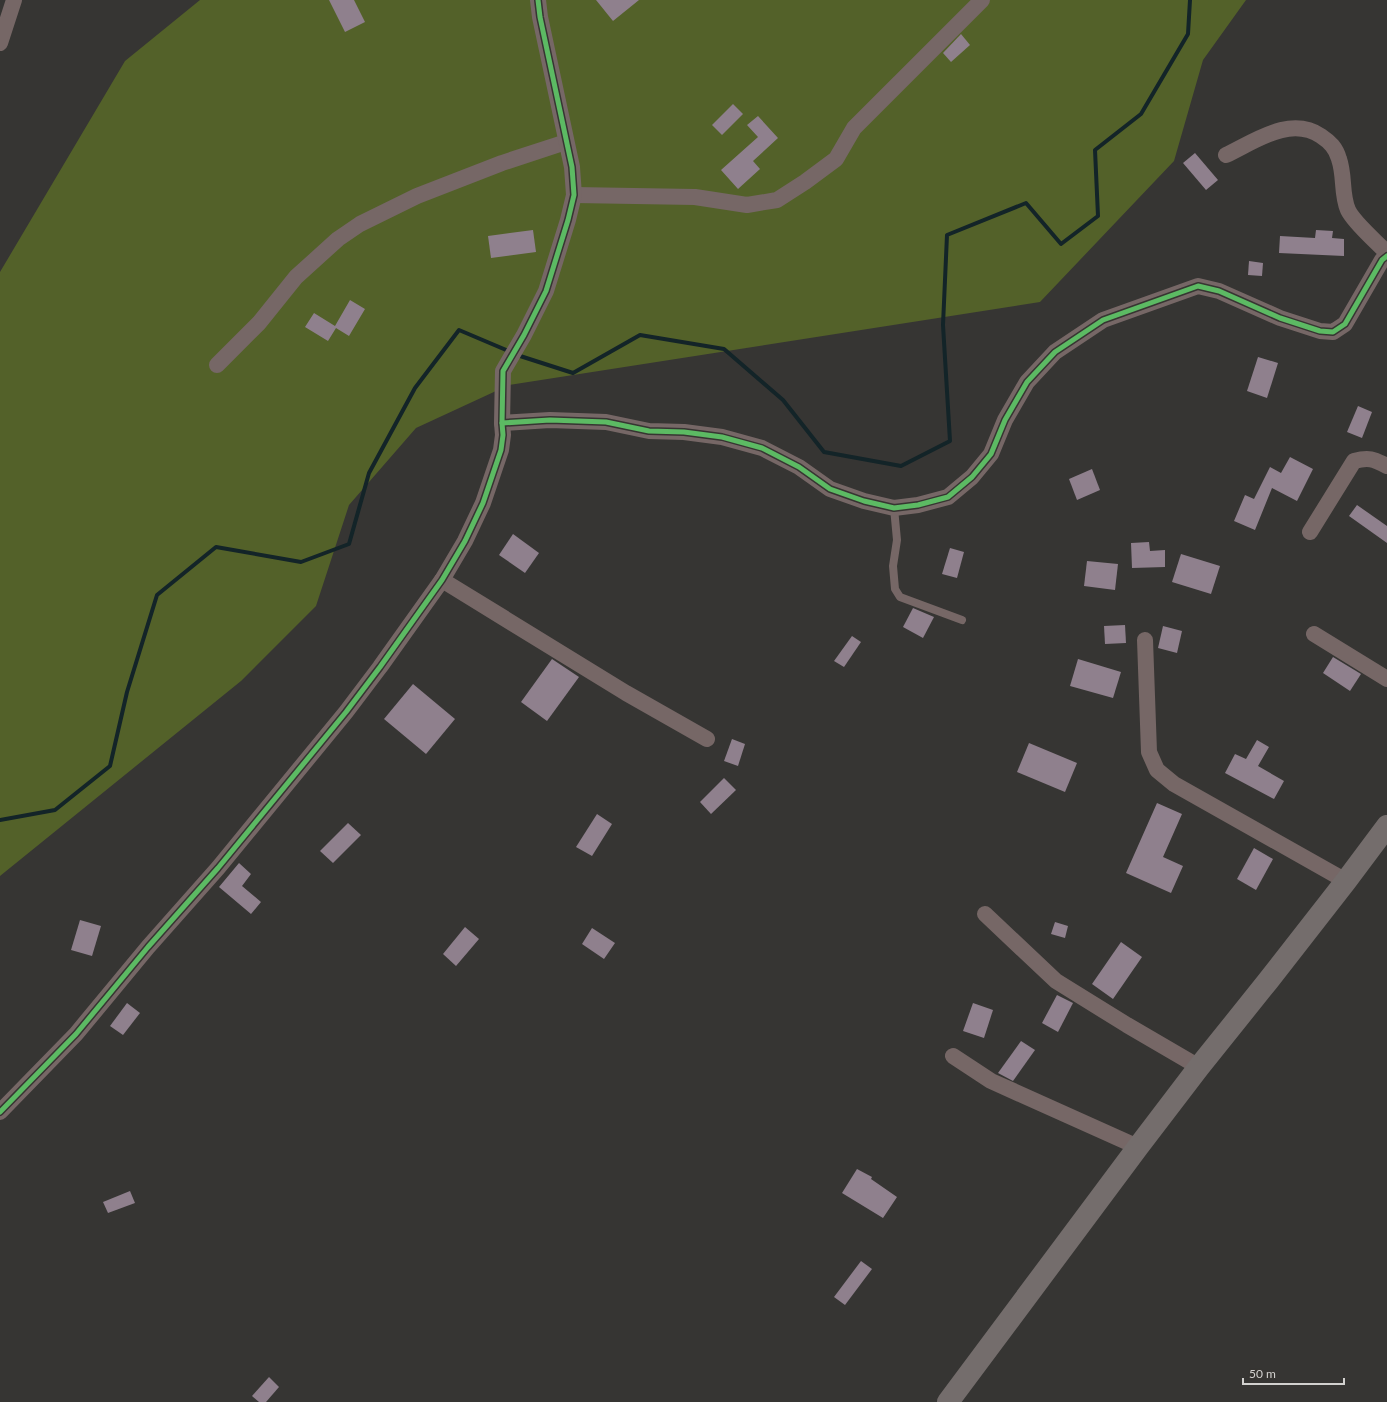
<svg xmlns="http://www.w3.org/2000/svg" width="1387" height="1402" font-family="Lato,sans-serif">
<rect width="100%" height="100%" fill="#363533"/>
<path fill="#536129" d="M200,0h1046l-43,60 -29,101 -134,141 -531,83 -93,43 -67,77 -33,101 -75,75 -241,195v-604l125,-211z"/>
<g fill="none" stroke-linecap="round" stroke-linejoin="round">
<g stroke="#132428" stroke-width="4">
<path d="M517,355l56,18 67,-38 84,14 59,51 41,52 77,14 49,-25 -7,-116 4,-90 79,-32 35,41 37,-28 -3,-66 46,-36 47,-80 2,-34"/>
<path d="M0,820l55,-10 55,-44 17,-74 30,-97 59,-48 85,15 48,-18 20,-71 46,-85 44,-58 52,22"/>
</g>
</g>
<g fill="#8f808d">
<path d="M329,0h25l11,22 -20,10z"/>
<path d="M596,0h43l-26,21z"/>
<path d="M961,34l9,11 -19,17 -8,-9z"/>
<path d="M733,104l10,10 -21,21 -10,-10z"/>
<path d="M758,116l20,22 -25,23 7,8 -22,20 -17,-19 37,-33 -11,-12z"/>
<path d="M1195,153l23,27 -12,10 -23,-27z"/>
<path d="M533,230l3,22 -45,6 -3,-22z"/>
<path d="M1316,230l17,1 -1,7 12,1v17l-65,-3 1,-17 35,2z"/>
<path d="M1249,261l14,2 -1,13 -14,-1z"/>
<path d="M350,300l15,9 -16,27 -13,-8 -8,13 -23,-14 9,-14 21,13z"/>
<path d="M1258,357l20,6 -11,35 -20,-7z"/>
<path d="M1358,406l14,6 -10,26 -15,-6z"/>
<path d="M1290,457l23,12 -16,32 -25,-13 -17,42 -21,-9 11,-26 9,4 16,-32 11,6z"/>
<path d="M1092,469l8,21 -23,10 -8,-21z"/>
<path d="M1357,505l30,21v17l-38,-27z"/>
<path d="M513,534l26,19 -14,20 -26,-18z"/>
<path d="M1149,542l1,9 15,-1v17l-33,1 -1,-25z"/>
<path d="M950,548l14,4 -7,26 -15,-4z"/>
<path d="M1181,554l39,12 -9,28 -39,-12z"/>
<path d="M1087,561l31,3 -3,26 -31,-4z"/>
<path d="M913,608l21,9 -11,21 -20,-11z"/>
<path d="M1125,625l1,18 -21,1 -1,-18z"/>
<path d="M1163,626l19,5 -5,22 -19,-5z"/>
<path d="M852,636l9,6 -17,25 -10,-6z"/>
<path d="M1333,657l28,17 -11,17 -27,-18z"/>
<path d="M552,659l27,18 -32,44 -26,-19z"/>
<path d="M1078,659l43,13 -8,26 -43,-12z"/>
<path d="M413,684l42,35 -29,35 -42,-35z"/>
<path d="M732,739l13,5 -7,22 -14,-5z"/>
<path d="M1257,740l12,7 -11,19 26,15 -10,18 -49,-26 10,-19 11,5z"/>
<path d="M1029,743l48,20 -12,29 -48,-20z"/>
<path d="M724,778l12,12 -25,24 -11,-12z"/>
<path d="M1157,803l25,11 -19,43 20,9 -12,27 -45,-20z"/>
<path d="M597,814l15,10 -20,32 -16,-9z"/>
<path d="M348,823l13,12 -28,28 -13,-12z"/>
<path d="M1254,848l19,11 -17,31 -19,-11z"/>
<path d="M239,863l12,11 -9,12 19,16 -10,12 -32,-27z"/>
<path d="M80,920l21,6 -9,30 -21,-6z"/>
<path d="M1055,922l13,4 -3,12 -14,-4z"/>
<path d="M465,927l14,12 -23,27 -13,-12z"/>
<path d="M592,928l23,15 -11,16 -22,-15z"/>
<path d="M1121,942l21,15 -29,42 -21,-15z"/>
<path d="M1057,995l16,8 -15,29 -16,-9z"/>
<path d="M127,1003l13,10 -17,22 -13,-9z"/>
<path d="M973,1003l20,7 -9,28 -21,-7z"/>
<path d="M1021,1041l14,9 -22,31 -15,-8z"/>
<path d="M857,1169l15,8 -1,2 26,18 -14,21 -41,-25z"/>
<path d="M130,1191l5,12 -27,10 -5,-11z"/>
<path d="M861,1261l11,8 -27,36 -11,-8z"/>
<path d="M269,1377l10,10 -13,15h-7l-7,-6z"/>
</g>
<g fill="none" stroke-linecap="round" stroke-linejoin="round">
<path stroke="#766766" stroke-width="8" d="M894,508l3,32 -4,26 2,23 5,8 62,23"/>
<g stroke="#766766" stroke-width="16">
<path d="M0,43l14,-43"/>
<path d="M1226,155c28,-13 64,-40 95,-19 9,6 15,12 18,23 6,17 2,35 9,51 6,13 29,32 39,43"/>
<path d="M574,195l121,2 52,8 30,-5 28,-18 31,-23 18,-31 128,-128"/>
<path d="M217,365l42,-42 37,-46 42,-38 22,-15 57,-28 85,-33 64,-21"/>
<path d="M502,423l48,-3 56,2 43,9 35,1 38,5 40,11 37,19 31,22 34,12 30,7 24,-3 30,-8 24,-20 19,-23 14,-34 22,-38 28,-30 48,-32 95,-34 21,5 61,27 40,13 13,1 12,-8 37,-64 5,-4"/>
<path d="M1310,532l44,-71c15,-4 19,-2 33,5"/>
<path d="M442,580l184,113 81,46"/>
<path d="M1314,634l73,45"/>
<path d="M1145,640l4,112 8,18 17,14 172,97"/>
<path d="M985,914l71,67 71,44 72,42"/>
<path d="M953,1056l38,25 147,66"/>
<path d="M0,1112l76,-78 72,-87 70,-79 128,-156 34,-45 62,-87 23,-39 18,-38 18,-53 2,-15 -1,-12 1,-52 21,-36 22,-44 22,-71 6,-25 -2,-28 -32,-150 -2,-17"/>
</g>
<path stroke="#746d6c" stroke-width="22" d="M948,1402l190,-255 61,-80 69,-86 78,-100 41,-55"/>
<defs>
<g id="cycleway">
<path d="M502,423l48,-3 56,2 43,9 35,1 38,5 40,11 37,19 31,22 34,12 30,7 24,-3 30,-8 24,-20 19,-23 14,-34 22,-38 28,-30 48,-32 95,-34 21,5 61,27 40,13 13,1 12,-8 37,-64 5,-4"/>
<path d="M0,1112l76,-78 72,-87 70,-79 128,-156 34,-45 62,-87 23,-39 18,-38 18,-53 2,-15 -1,-12 1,-52 21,-36 22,-44 22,-71 6,-25 -2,-28 -32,-150 -2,-17"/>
</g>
</defs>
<use href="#cycleway" stroke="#373532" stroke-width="8"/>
<use href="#cycleway" stroke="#5cba63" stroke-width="5"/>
</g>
<path d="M1243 1378v6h101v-6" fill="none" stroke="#d2d1cf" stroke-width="2"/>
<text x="1249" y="1378" font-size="12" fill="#d2d1cf" stroke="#373532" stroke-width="3" paint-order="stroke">50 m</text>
</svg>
